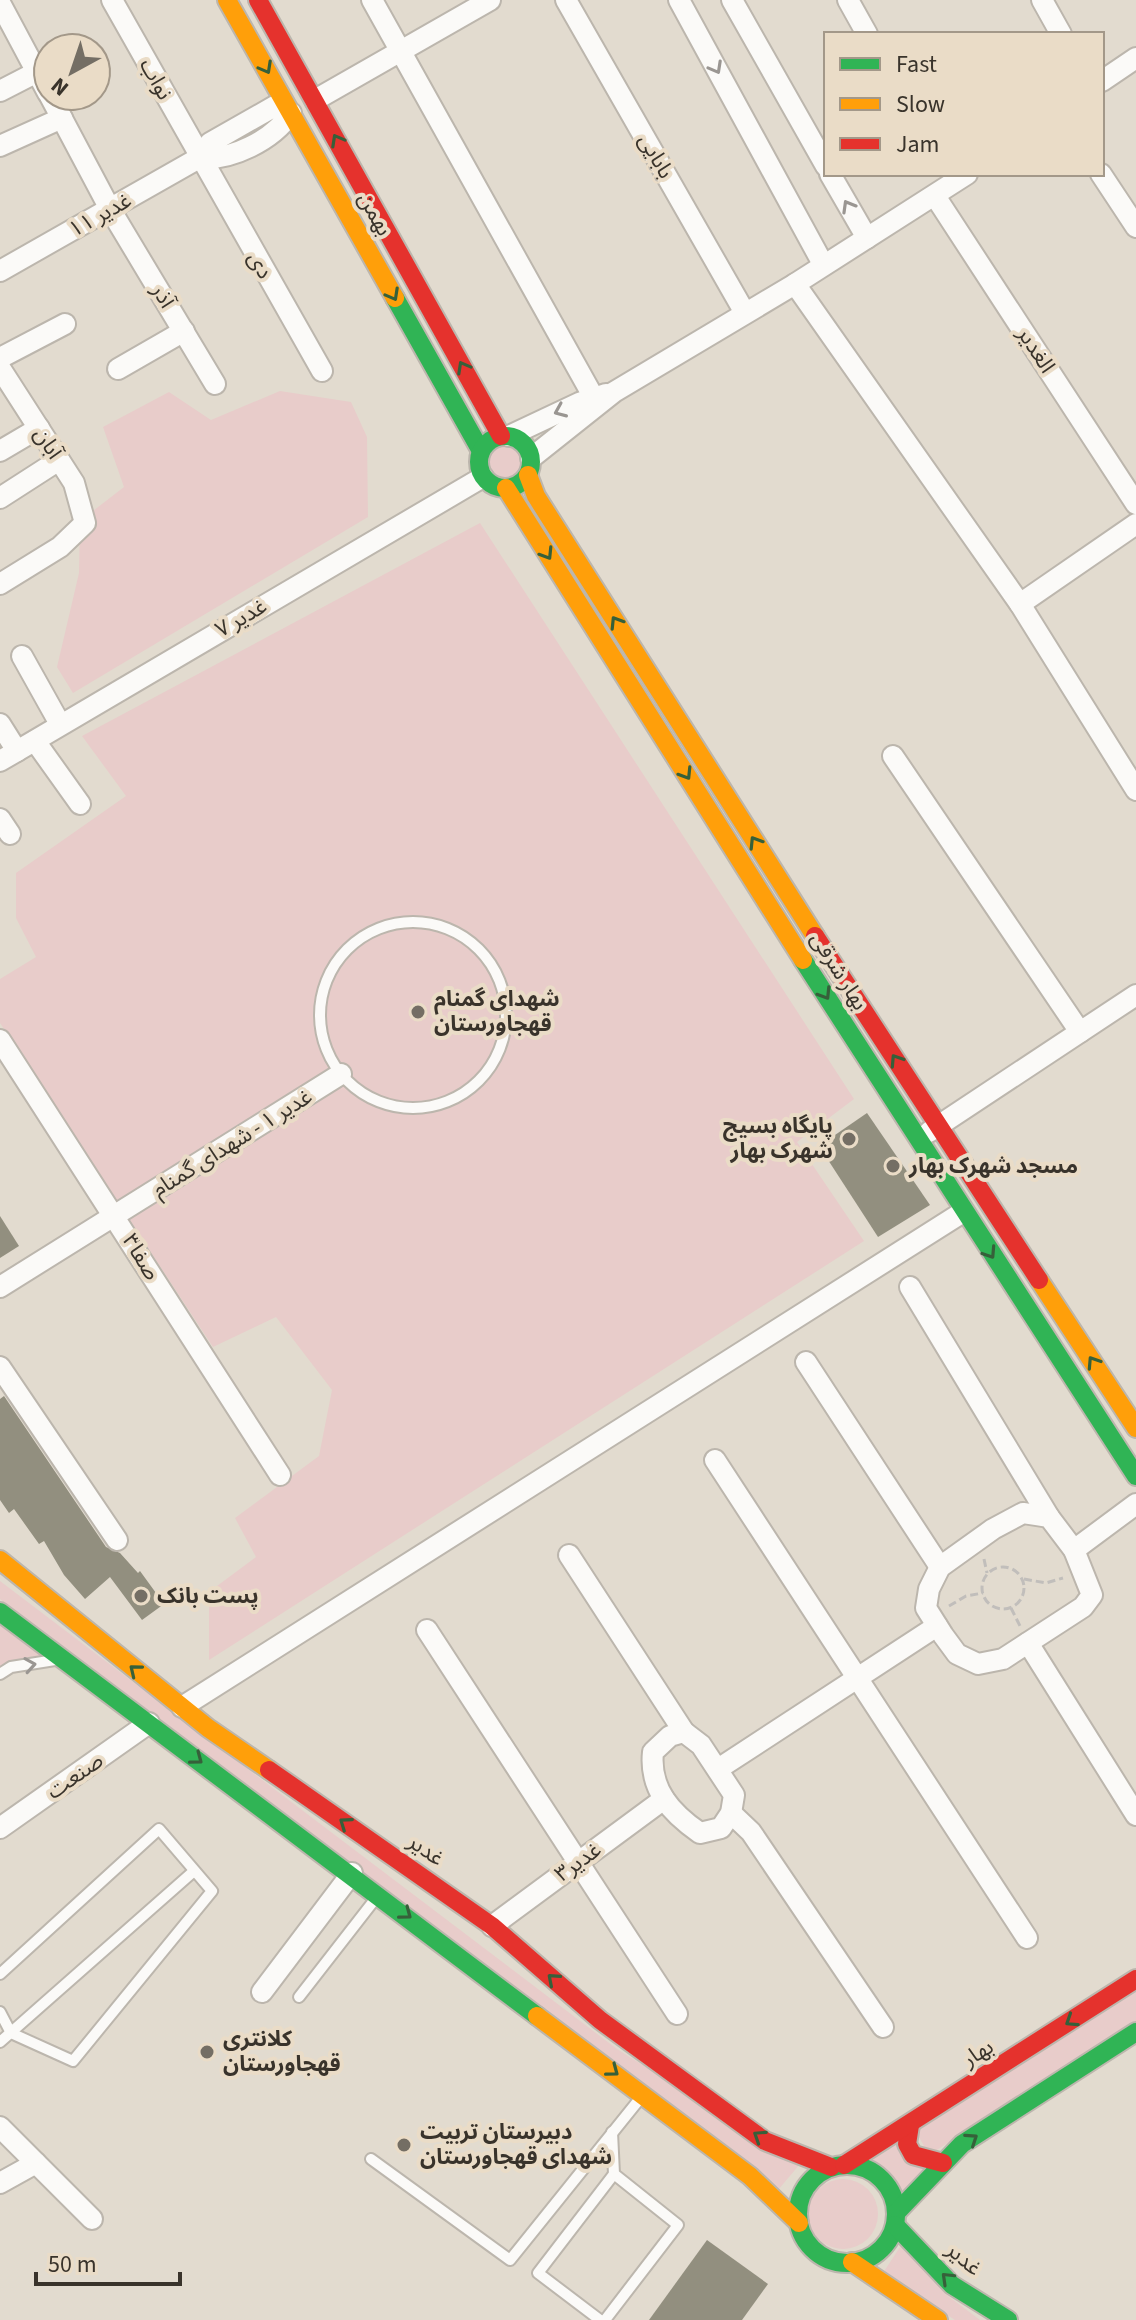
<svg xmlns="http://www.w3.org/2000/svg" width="1136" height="2320" font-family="'Source Sans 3','Noto Sans Arabic',sans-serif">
<rect width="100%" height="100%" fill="#e2dbcf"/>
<g fill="#e8ccca">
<path d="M280,391l71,11 16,35 1,80 -295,176 -16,-26 22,-94 1,-52 44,-34 -21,-60 66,-35 42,28z"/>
<circle cx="504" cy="462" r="21"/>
<path d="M480,523l374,576 -57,43 67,99 -655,419v-68l47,-35 -21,-39 84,-62 13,-66 -56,-73 -63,30 -213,-324v-44l36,-22 -20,-39v-45l110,-77 -44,-60z"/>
<path d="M0,1581l617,468 183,115 -22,26 -778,-591z"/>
<path d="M0,1620l47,34 -47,15z"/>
<path d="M1136,1983v40l-207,132 -15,-27z"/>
<path d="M906,2132l28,34 -33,36 -19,-32 -14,-7z"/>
<circle cx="843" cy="2214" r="35"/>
<path d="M902,2244l46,52 32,24h-25l-72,-47z"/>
</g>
<g fill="#928f7f">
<path d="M867,1113l63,92 -52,32 -59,-91z"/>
<path d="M0,1216l19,30 -19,12z"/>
<path d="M4,1396l102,151 14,6 18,20 2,-2 24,33 -22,16 -32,-43 -25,22 -21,-24 -20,-34 -5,3 -25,-35 -5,4 -9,-13v-101z"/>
<path d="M707,2240l61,44 -26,36h-93z"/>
</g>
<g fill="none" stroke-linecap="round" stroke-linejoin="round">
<defs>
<g id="lane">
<circle cx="413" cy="1015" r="93"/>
<path d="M0,1674l11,-7 44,-7"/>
<path d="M0,1974l159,-145 53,62 -139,170 -62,-28 -11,-21"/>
<path d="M299,1997l77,-99"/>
<path d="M0,2042l194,-171"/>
<path d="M371,2159l139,101 132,-164"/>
<path d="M600,2320l-62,-47 76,-99"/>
<path d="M605,2320l73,-95 -64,-51 -2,-42"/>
</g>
<g id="street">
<path d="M112,0l210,371"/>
<path d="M372,0l222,398"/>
<path d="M566,0l179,313"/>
<path d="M679,0l144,264"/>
<path d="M732,0l94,166"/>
<path d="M848,0l19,34"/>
<path d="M1042,0l19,34"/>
<path d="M0,3l48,90"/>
<path d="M1102,81l34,-23"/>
<path d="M0,91l37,-19"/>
<path d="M50,96l60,113 105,175"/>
<path d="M315,100l175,-100"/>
<path d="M275,106l16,7c-18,27 -60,48 -92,45l11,-15z"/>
<path d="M0,146l62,-28"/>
<path d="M830,174l37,64"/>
<path d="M1101,174l35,53"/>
<path d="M935,196l201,308"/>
<path d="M0,271l199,-113"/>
<path d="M795,284l225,320 116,186"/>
<path d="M0,358l65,-34"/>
<path d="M0,368l74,115 11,40 -25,24 -60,37"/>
<path d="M118,369l66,-38"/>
<path d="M509,436l70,-33 27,-9"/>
<path d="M0,451l39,-23"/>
<path d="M531,458l83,-66 181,-108 172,-110"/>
<path d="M0,498l59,-38"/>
<path d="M1020,604l116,-80"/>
<path d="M22,656l38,68"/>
<path d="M0,724l17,27"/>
<path d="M35,741l45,63"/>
<path d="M893,756l187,276"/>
<path d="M0,761l483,-284"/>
<path d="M0,819l10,15"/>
<path d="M0,1040l280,435"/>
<path d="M929,1132l207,-137"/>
<path d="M0,1287l341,-213"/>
<path d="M910,1287l139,230"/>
<path d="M806,1362l134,205"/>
<path d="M0,1367l117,173"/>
<path d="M715,1460l312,478"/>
<path d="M1023,1513l26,4 25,33 18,45 -9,12 -80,52 -25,5 -21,-10 -14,-19 -17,-27 3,-19 11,-22 53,-38z"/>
<path d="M1074,1550l62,-46"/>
<path d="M569,1555l115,177"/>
<path d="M427,1630l250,384"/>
<path d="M1028,1643l108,172"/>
<path d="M182,1707l781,-495"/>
<path d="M684,1732l17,13 33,50 -3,18 -10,15 -21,5c-29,-20 -51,-44 -47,-81l17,-16z"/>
<path d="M718,1769l219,-143"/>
<path d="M731,1813l20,19 132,195"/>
<path d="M0,1828l149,-105"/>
<path d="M492,1926l172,-127"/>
<path d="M262,1992l90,-119"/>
<path d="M0,2127l92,92"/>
<path d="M0,2183l36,-20"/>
</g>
<g id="fast">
<path d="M395,298l86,153"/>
<circle cx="505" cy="462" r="26"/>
<path d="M803,960l333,516"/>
<path d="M0,1612l537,404"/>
<circle cx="847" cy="2214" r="49"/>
<path d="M896,2213l66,-69 174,-112"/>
<path d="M895,2225l57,60 56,35"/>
</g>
<g id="slow">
<path d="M227,0l168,298"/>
<path d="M528,475l8,21 279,440"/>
<path d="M506,488l297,472"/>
<path d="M1039,1280l97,148"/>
<path d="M0,1560l208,168 61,42"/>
<path d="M537,2016l213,160 49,47"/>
<path d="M852,2262l86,58"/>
</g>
<g id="jam">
<path d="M258,0l243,436"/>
<path d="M815,936l224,344"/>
<path d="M269,1770l223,156 108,94 165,121 66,26"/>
<path d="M910,2125l-3,19 6,11 30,8"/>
<path d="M844,2165l292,-186"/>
</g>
</defs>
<use href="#lane" stroke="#bcb6ad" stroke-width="14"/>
<use href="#street" stroke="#bcb6ad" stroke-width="24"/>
<use href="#fast" stroke="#bcb6ad" stroke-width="22"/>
<use href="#slow" stroke="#bcb6ad" stroke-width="22"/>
<use href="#jam" stroke="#bcb6ad" stroke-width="22"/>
<g stroke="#c1bebb" stroke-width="3" stroke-dasharray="8 4" stroke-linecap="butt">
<path d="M984,1559l3,14"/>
<circle cx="1003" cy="1588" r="21"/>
<path d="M1024,1579l22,4 17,-5"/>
<path d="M949,1606l17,-10 17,-3"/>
<path d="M1011,1608l9,18"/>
</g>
<use href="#lane" stroke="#fbfaf8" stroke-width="10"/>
<use href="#street" stroke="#fbfaf8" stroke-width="20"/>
<use href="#fast" stroke="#30b455" stroke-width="18"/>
<use href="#slow" stroke="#ff9f0a" stroke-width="18"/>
<use href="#jam" stroke="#e5322d" stroke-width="18"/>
</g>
<defs><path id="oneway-chevron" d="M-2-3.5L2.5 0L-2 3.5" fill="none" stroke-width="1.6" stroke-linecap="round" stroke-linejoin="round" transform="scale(2)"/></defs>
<g stroke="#36603a">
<use href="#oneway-chevron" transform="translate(266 68) rotate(61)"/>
<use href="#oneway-chevron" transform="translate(337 140) rotate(-119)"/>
<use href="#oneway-chevron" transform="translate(393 295) rotate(61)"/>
<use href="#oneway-chevron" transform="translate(463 367) rotate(-119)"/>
<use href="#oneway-chevron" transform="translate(547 554) rotate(58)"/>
<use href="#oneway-chevron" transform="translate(616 622) rotate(-122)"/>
<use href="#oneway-chevron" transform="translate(686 774) rotate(58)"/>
<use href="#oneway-chevron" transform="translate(755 842) rotate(-122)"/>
<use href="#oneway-chevron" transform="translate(825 994) rotate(58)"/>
<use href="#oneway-chevron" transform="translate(896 1060) rotate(-123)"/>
<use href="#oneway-chevron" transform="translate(990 1253) rotate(57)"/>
<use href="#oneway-chevron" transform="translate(1093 1362) rotate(-123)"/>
<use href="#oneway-chevron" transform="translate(135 1670) rotate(-141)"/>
<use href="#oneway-chevron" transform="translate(197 1759) rotate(37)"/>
<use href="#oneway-chevron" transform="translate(345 1823) rotate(-145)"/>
<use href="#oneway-chevron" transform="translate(406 1914) rotate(37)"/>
<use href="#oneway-chevron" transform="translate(553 1979) rotate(-139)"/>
<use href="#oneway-chevron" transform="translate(1071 2021) rotate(147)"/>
<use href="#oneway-chevron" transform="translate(613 2071) rotate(37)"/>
<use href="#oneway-chevron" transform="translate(759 2136) rotate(-147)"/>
<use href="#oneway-chevron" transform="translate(972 2139) rotate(-34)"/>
<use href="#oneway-chevron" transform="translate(947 2278) rotate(-136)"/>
</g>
<g stroke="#9a9692">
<use href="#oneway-chevron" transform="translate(716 68) rotate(61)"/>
<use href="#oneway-chevron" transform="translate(848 206) rotate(-120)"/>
<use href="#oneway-chevron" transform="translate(560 411) rotate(157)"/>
<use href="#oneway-chevron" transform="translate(30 1665) rotate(-9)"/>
</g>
<g fill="#746e64" stroke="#eadcc7" stroke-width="3">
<circle cx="418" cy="1012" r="8"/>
<circle cx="849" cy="1139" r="8"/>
<circle cx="893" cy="1166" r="8"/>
<circle cx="141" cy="1596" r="8"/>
<circle cx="207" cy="2052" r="8"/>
<circle cx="404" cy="2145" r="8"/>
</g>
<g text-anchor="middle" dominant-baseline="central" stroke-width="8" stroke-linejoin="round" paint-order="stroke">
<g font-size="22" fill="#39332b" stroke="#eadcc7">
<text transform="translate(156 79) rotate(61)">نواب</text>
<text transform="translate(656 156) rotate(60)">بابایی</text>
<text transform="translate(375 214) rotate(61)">بهمن</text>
<text transform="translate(100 215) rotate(-29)">غدیر ۱۱</text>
<text transform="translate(260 265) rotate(60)">دی</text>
<text transform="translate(163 296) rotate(59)">آذر</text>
<text transform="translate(1036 350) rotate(57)">الغدیر</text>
<text transform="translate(48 443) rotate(57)">آبان</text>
<text transform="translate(241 618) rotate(-30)">غدیر ۷</text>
<text transform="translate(839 971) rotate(58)">بهار شرقی</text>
<text transform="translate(232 1143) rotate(-32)">غدیر ۱ - شهدای گمنام</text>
<text transform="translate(141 1257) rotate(58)">صفا۳</text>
<text transform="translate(75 1776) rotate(-35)">صنعت</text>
<text transform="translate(426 1850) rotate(35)">غدیر</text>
<text transform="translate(578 1862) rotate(-36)">غدیر۳</text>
<text transform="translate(978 2053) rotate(-33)">بهار</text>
<text transform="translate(964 2259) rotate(41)">غدیر</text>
</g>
<g font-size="22" font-weight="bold" fill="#39332b" stroke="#eadcc7" text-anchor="start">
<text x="434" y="999">شهدای گمنام<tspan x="434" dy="25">قهجاورستان</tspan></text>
<text x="833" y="1126" text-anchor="end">پایگاه بسیج<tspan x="833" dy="25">شهرک بهار</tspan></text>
<text x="909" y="1166">مسجد شهرک بهار</text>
<text x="157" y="1596">پست بانک</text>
<text x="223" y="2039">کلانتری<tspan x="223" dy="25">قهجاورستان</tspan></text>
<text x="420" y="2132">دبیرستان تربیت<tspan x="420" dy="25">شهدای قهجاورستان</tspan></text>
</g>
</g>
<rect x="824" y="32" width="280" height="144" fill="#eadcc7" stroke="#a39889" stroke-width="2"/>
<rect x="840" y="58" width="40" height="12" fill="#30b455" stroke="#a39889" stroke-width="2"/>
<text x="896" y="72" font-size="24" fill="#39332b">Fast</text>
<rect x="840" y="98" width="40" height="12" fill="#ff9f0a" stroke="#a39889" stroke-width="2"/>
<text x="896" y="112" font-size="24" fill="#39332b">Slow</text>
<rect x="840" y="138" width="40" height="12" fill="#e5322d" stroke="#a39889" stroke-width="2"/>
<text x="896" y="152" font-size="24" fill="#39332b">Jam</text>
<g transform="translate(72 72) rotate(220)"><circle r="38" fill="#eadcc7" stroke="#a39889" stroke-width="2"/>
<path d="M0-6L14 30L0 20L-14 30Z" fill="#746e64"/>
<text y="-12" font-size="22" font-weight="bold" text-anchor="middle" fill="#39332b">N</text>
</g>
<path d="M36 2272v12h144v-12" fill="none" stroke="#39332b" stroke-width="4"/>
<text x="48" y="2272" font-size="24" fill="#39332b" stroke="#eadcc7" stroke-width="6" paint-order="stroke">50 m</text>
</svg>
